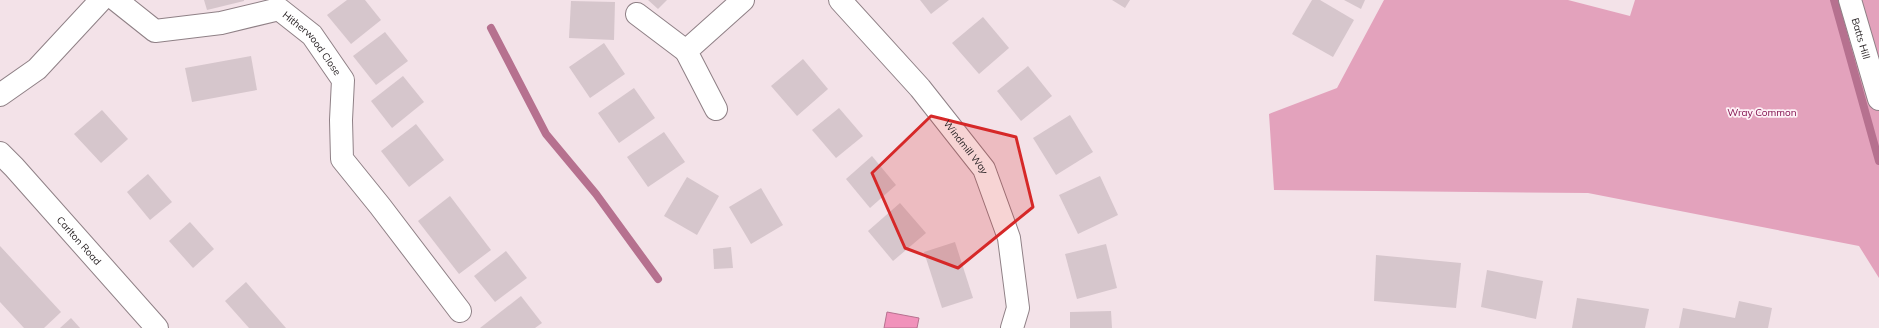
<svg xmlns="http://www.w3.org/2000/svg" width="1879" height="328" font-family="Mulish,sans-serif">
<rect width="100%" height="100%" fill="#f3e2e8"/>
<path fill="#e3a2bc" d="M1384,0h184l62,16 5,-16h244v278l-20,-32 -271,-53 -314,-3 -5,-76 68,-26z"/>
<path fill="#f192bb" stroke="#b6718f" d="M887,312l32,6 -2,10h-33z"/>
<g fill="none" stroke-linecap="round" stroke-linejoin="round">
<g stroke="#b6718f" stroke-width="8">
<path d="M1834,0l45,161"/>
<path d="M491,28l55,106 50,60 62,85"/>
</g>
</g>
<g fill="#d6c6cc">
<path d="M204,0h40v1l-37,9z"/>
<path d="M347,0h18l16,20 -30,24 -24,-29z"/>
<path d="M648,0h19l-9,9z"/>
<path d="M920,0h29l-18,14z"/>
<path d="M1112,0h18l-5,8z"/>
<path d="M1312,0h8l34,20 -21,37 -41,-23z"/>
<path d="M1344,0h21l-4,9z"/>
<path d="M571,1l44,1 -1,38 -45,-2z"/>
<path d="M983,17l26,31 -30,26 -27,-31z"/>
<path d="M385,32l23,29 -32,24 -23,-29z"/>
<path d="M604,43l21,31 -35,24 -21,-31z"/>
<path d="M251,56l6,34 -65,12 -7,-34z"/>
<path d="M803,59l25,30 -31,27 -26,-30z"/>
<path d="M1028,66l24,30 -31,25 -24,-30z"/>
<path d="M403,76l21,26 -32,26 -21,-27z"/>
<path d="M634,88l21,30 -36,25 -21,-30z"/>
<path d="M839,108l24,28 -27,22 -24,-28z"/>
<path d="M102,110l26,29 -27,24 -27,-29z"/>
<path d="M1070,115l23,37 -37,23 -23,-37z"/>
<path d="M416,124l28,36 -35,27 -28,-36z"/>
<path d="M664,132l21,30 -37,25 -21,-30z"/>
<path d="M872,156l24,29 -26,23 -24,-29z"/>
<path d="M148,174l24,28 -22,18 -23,-28z"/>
<path d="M1100,176l18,39 -40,19 -19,-39z"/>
<path d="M687,177l32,19 -22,39 -33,-19z"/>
<path d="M761,188l22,37 -32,19 -22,-37z"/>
<path d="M450,196l41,54 -32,24 -41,-53z"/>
<path d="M900,203l26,30 -33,28 -25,-30z"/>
<path d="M190,222l24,27 -21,19 -24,-27z"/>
<path d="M955,242l18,56 -31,10 -18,-56z"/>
<path d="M1106,244l11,44 -40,11 -12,-45z"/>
<path d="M0,246l61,66 -17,16h-20l-24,-26z"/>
<path d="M731,247l2,21 -19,1 -1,-20z"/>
<path d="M506,251l21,27 -32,24 -21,-26z"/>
<path d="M1376,255l85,8 -5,45 -82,-7z"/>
<path d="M1487,270l56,11 -7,38 -55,-12z"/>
<path d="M246,282l40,46h-37l-24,-27z"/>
<path d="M521,296l21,27 -7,5h-55z"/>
<path d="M1577,298l72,11 -4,19h-73z"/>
<path d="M1739,301l33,7 -4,20h-89l4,-20 52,10z"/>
<path d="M1111,311l1,17h-42v-16z"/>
<path d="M71,318l9,10h-20z"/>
</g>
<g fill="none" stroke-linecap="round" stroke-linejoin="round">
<defs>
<g id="street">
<path id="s1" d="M116,0l39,31 66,-8 58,-14 33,26 31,45 -2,40 1,39 38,47 80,105"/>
<path id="s2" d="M840,0l80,88 64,81 25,69 9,70 -6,20"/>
<path d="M637,14l49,37"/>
<path d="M0,95l37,-26 64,-69"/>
<path d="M716,109l-30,-58 57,-51"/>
<path id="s3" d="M0,153l14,14 143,161"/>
</g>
<g id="secondary">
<path id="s4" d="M1850,0l29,99"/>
</g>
</defs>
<use href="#street" stroke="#8f8086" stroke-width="24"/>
<use href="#secondary" stroke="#8f8086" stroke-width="24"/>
<use href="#street" stroke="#fff" stroke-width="22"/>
<use href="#secondary" stroke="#fff" stroke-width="22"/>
</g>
<path fill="#d62828" fill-opacity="0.2" stroke="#d62828" stroke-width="3" stroke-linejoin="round" d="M931,116l85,21 17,70 -75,61 -53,-20 -33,-75z"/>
<g text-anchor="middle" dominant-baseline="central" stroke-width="3.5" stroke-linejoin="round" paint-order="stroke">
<g font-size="10" fill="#2b2527" stroke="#fef1f6">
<text stroke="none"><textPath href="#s4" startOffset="40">Batts Hill</textPath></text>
<text stroke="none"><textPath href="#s1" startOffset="224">Hitherwood Close</textPath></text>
<text stroke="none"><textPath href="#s2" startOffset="194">Windmill Way</textPath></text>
<text stroke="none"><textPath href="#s3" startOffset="118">Carlton Road</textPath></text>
</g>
<g font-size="10" fill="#831351" stroke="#fef1f6">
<text x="1762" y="112">Wray Common</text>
</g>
</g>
</svg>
